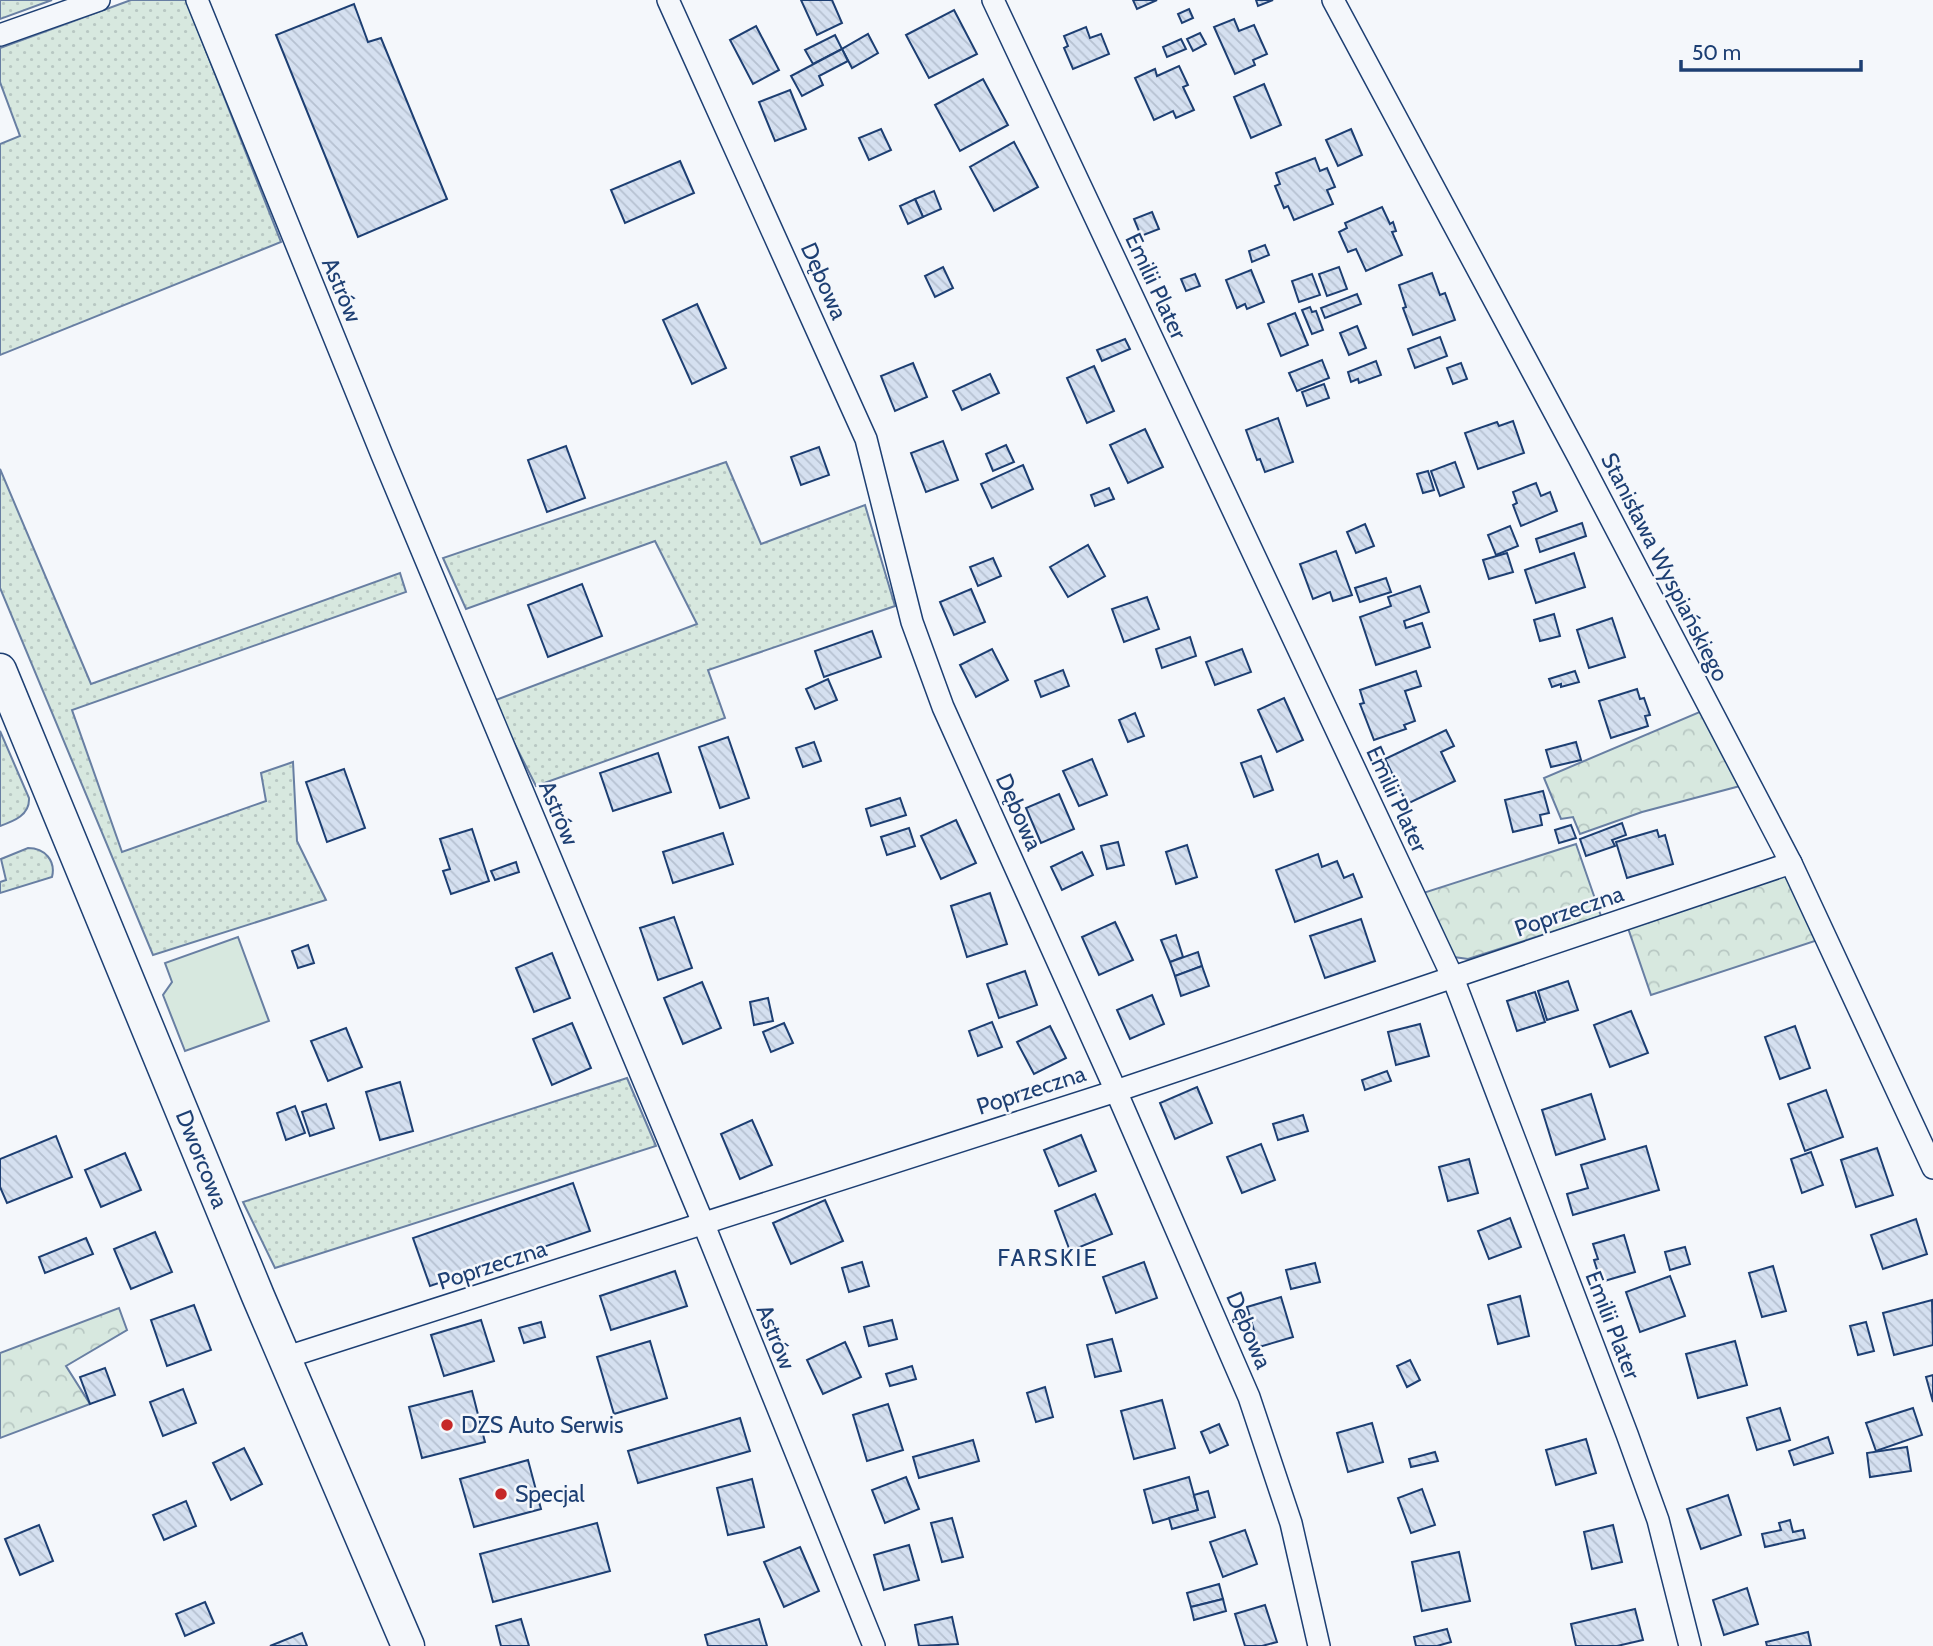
<svg xmlns="http://www.w3.org/2000/svg" width="1933" height="1646" font-family="Cabin,sans-serif">
<defs>
<pattern id="grass-dots" width="8" height="8" patternUnits="userSpaceOnUse" patternTransform="scale(1.75)"><rect width="8" height="8" fill="#d7e8df"/><path d="M2 2h.1M6 6h.1" fill="none" stroke="#b8c8c3" stroke-width="1.8" stroke-linecap="round"/></pattern>
<pattern id="forest-crowns" width="20" height="18" patternUnits="userSpaceOnUse" patternTransform="scale(1.75)"><rect width="20" height="18" fill="#d7e8df"/><path d="M2 6a3 3 0 1 1 6 0M12 15a3 3 0 1 1 6 0" fill="none" stroke="#b8c8c3"/></pattern>
<pattern id="building-back-hatch" width="6" height="6" patternUnits="userSpaceOnUse" patternTransform="scale(1.75)"><rect width="6" height="6" fill="#d5e0f0"/><path d="M-1 5l2 2M0 0l6 6M5-1l2 2" fill="none" stroke="#b6c1d1"/></pattern>
</defs>
<rect width="100%" height="100%" fill="#f4f7fb"/>
<g fill="url(#grass-dots)" stroke="#687fa3" stroke-width="2">
<path d="M0,0h52l-52,19z"/>
<path d="M131,0h55l95,242 -281,113v-211l20,-8 -20,-54v-34z"/>
<path d="M726,462l35,82 104,-39 30,101 -187,64 17,48 -189,68 -43,-85 204,-77 -42,-83 -189,68 -23,-51z"/>
<path d="M0,469l91,215 309,-111 6,19 -334,118 50,142 144,-51 -5,-28 32,-11 4,79 29,59 -173,55 -153,-367z"/>
<path d="M0,731l29,67c1,17 -15,23 -29,28z"/>
<path d="M28,848c17,0 28,13 24,29l-52,16v-11l6,-2 -5,-21z"/>
<path d="M627,1078l29,68 -381,122 -32,-66z"/>
</g>
<g fill="url(#forest-crowns)" stroke="#687fa3" stroke-width="2">
<path d="M1709,708l31,78 -98,26 -62,22 -7,-17 -12,2 -17,-41z"/>
<path d="M1576,844l25,72 -133,43 -14,-2 -31,-64z"/>
<path d="M1789,872l29,68 -167,55 -23,-67z"/>
<path d="M119,1308l8,22 -61,36 24,38 -90,34v-85z"/>
</g>
<path fill="#d7e8df" stroke="#687fa3" stroke-width="2" d="M238,937l31,84 -84,30 -22,-56 9,-13 -7,-19z"/>
<g fill="url(#building-back-hatch)" stroke="#1d3f73" stroke-width="2">
<path d="M801,0h31l10,23 -25,12z"/>
<path d="M1133,0h24l-20,9z"/>
<path d="M1256,0h17l-15,6z"/>
<path d="M354,4l14,38 13,-4 66,161 -89,38 -82,-202z"/>
<path d="M1189,9l4,9 -11,5 -4,-9z"/>
<path d="M954,10l23,44 -48,24 -23,-43z"/>
<path d="M1234,19l5,12 15,-6 13,29 -14,6 2,5 -20,9 -21,-47z"/>
<path d="M756,26l23,44 -26,14 -23,-44z"/>
<path d="M1086,27l4,11 11,-4 8,20 -36,15 -9,-21 4,-2 -4,-10z"/>
<path d="M1200,33l6,11 -13,7 -6,-12z"/>
<path d="M868,34l10,19 -26,15 -10,-19z"/>
<path d="M835,35l7,14 -29,15 -8,-14z"/>
<path d="M1181,39l5,10 -19,8 -4,-10z"/>
<path d="M842,49l6,12 -29,15 4,9 -21,11 -11,-20z"/>
<path d="M1179,66l9,19 -5,2 11,23 -18,8 -3,-7 -19,9 -19,-42 20,-9 2,7z"/>
<path d="M983,79l25,46 -48,26 -25,-46z"/>
<path d="M1264,84l17,41 -30,13 -17,-41z"/>
<path d="M790,90l16,39 -31,12 -16,-39z"/>
<path d="M881,129l10,21 -22,10 -10,-22z"/>
<path d="M1351,129l11,26 -24,11 -12,-26z"/>
<path d="M1014,142l24,45 -44,24 -24,-44z"/>
<path d="M1315,158l5,13 7,-3 8,19 -8,3 6,14 -39,16 -6,-14 -4,2 -9,-22 5,-2 -4,-11z"/>
<path d="M680,161l14,32 -69,30 -14,-33z"/>
<path d="M934,191l7,18 -18,8 -8,-18z"/>
<path d="M915,199l8,18 -15,7 -8,-18z"/>
<path d="M1382,207l8,17 3,-2 3,9 -4,1 10,23 -36,16 -10,-22 -8,3 -9,-20 8,-4 -2,-5z"/>
<path d="M1152,212l7,17 -18,7 -7,-17z"/>
<path d="M1265,245l4,10 -17,7 -3,-11z"/>
<path d="M943,267l10,21 -18,9 -10,-21z"/>
<path d="M1339,267l8,22 -20,7 -8,-22z"/>
<path d="M1251,270l13,32 -17,7 -2,-5 -8,4 -11,-28z"/>
<path d="M1432,273l8,22 5,-2 10,27 -42,15 -10,-27 3,-1 -7,-22z"/>
<path d="M1195,274l5,12 -14,5 -5,-12z"/>
<path d="M1312,274l8,21 -21,7 -7,-21z"/>
<path d="M1357,294l4,10 -36,14 -4,-10z"/>
<path d="M697,304l29,64 -34,16 -29,-64z"/>
<path d="M1310,307l2,5 4,-1 7,19 -11,4 -10,-24z"/>
<path d="M1295,313l13,32 -27,11 -13,-32z"/>
<path d="M1357,326l9,22 -17,7 -9,-22z"/>
<path d="M1440,337l7,19 -32,12 -7,-19z"/>
<path d="M1125,339l5,10 -28,12 -5,-11z"/>
<path d="M1322,360l7,18 -32,13 -8,-18z"/>
<path d="M1376,361l5,14 -22,8 -1,-4 -7,3 -3,-10z"/>
<path d="M913,363l14,34 -32,14 -14,-35z"/>
<path d="M1461,363l6,16 -14,5 -6,-16z"/>
<path d="M1094,366l20,45 -27,12 -20,-45z"/>
<path d="M990,374l9,19 -37,17 -9,-19z"/>
<path d="M1324,384l5,14 -22,8 -5,-14z"/>
<path d="M1278,418l15,44 -28,10 -5,-13 -3,1 -11,-30z"/>
<path d="M1513,421l11,32 -46,16 -13,-36 32,-11 2,4z"/>
<path d="M1145,429l18,38 -35,16 -18,-38z"/>
<path d="M943,441l15,39 -32,12 -15,-39z"/>
<path d="M1006,445l8,17 -21,9 -7,-17z"/>
<path d="M566,446l19,52 -38,14 -19,-52z"/>
<path d="M819,447l10,28 -28,10 -10,-28z"/>
<path d="M1455,462l9,25 -24,9 -9,-25z"/>
<path d="M1023,465l10,24 -41,19 -11,-24z"/>
<path d="M1428,471l6,19 -11,3 -6,-19z"/>
<path d="M1536,483l5,13 9,-4 7,19 -36,15 -8,-21 4,-2 -4,-11z"/>
<path d="M1109,488l5,11 -19,7 -4,-11z"/>
<path d="M1582,523l4,13 -46,16 -4,-13z"/>
<path d="M1365,524l9,22 -18,7 -9,-21z"/>
<path d="M1510,526l8,20 -22,9 -8,-20z"/>
<path d="M1088,545l17,31 -37,21 -18,-30z"/>
<path d="M1336,551l16,44 -19,6 -3,-9 -17,7 -13,-35z"/>
<path d="M1507,553l6,19 -24,7 -6,-19z"/>
<path d="M1574,553l11,34 -49,16 -11,-33z"/>
<path d="M993,558l8,18 -23,10 -8,-19z"/>
<path d="M1386,578l5,14 -31,10 -5,-14z"/>
<path d="M582,584l20,52 -54,21 -20,-52z"/>
<path d="M1420,586l9,26 -25,9 2,7 16,-5 8,24 -54,18 -16,-48 31,-11 -3,-9z"/>
<path d="M971,589l14,33 -31,13 -14,-33z"/>
<path d="M1147,597l12,32 -35,13 -12,-33z"/>
<path d="M1554,614l6,22 -20,5 -6,-21z"/>
<path d="M1612,618l13,39 -36,11 -12,-38z"/>
<path d="M872,631l9,26 -57,20 -9,-26z"/>
<path d="M1190,637l6,19 -34,12 -6,-19z"/>
<path d="M992,649l16,31 -32,17 -16,-32z"/>
<path d="M1242,649l9,23 -36,13 -9,-23z"/>
<path d="M1063,670l6,16 -28,11 -6,-16z"/>
<path d="M1416,671l5,15 -16,5 10,30 -11,4 2,4 -32,11 -14,-36 4,-1 -4,-13z"/>
<path d="M1575,671l4,11 -18,5v-3l-9,3 -3,-8z"/>
<path d="M828,679l9,21 -22,9 -9,-20z"/>
<path d="M1637,689l3,10 4,-1 6,17 -5,1 3,10 -37,12 -12,-37z"/>
<path d="M1284,698l19,42 -26,12 -19,-42z"/>
<path d="M1135,713l9,23 -16,6 -9,-22z"/>
<path d="M1446,730l8,16 -13,6 14,29 -48,23 -22,-45z"/>
<path d="M728,737l21,61 -29,10 -21,-61z"/>
<path d="M814,742l7,19 -18,6 -7,-19z"/>
<path d="M1576,742l5,18 -30,7 -5,-17z"/>
<path d="M658,753l13,39 -58,19 -13,-38z"/>
<path d="M1261,756l12,34 -19,7 -13,-34z"/>
<path d="M1092,759l15,36 -28,11 -16,-35z"/>
<path d="M344,769l21,59 -38,14 -21,-60z"/>
<path d="M1543,791l6,22 -9,2 2,10 -29,7 -8,-32z"/>
<path d="M1059,794l15,35 -33,14 -15,-35z"/>
<path d="M900,798l6,17 -35,11 -5,-17z"/>
<path d="M956,820l20,43 -35,16 -20,-43z"/>
<path d="M1622,823l4,12 -14,5 3,6 -29,10 -6,-17z"/>
<path d="M1571,825l5,13 -17,5 -4,-13z"/>
<path d="M909,828l6,18 -28,9 -6,-18z"/>
<path d="M472,829l17,52 -38,13 -8,-23 7,-2 -10,-30z"/>
<path d="M1657,830l2,7 6,-2 8,29 -46,14 -11,-36z"/>
<path d="M723,833l10,31 -60,19 -10,-31z"/>
<path d="M1118,842l6,23 -17,4 -6,-23z"/>
<path d="M1187,845l10,32 -21,7 -10,-32z"/>
<path d="M1082,852l11,23 -31,15 -11,-23z"/>
<path d="M1318,854l4,13 15,-6 7,17 9,-4 9,23 -67,25 -19,-52z"/>
<path d="M516,862l3,10 -24,8 -4,-9z"/>
<path d="M990,893l17,51 -40,13 -16,-51z"/>
<path d="M674,917l18,51 -34,12 -18,-52z"/>
<path d="M1361,919l14,42 -50,17 -15,-42z"/>
<path d="M1115,922l18,38 -34,15 -17,-38z"/>
<path d="M1176,935l7,22 -13,5 -9,-22z"/>
<path d="M308,945l6,18 -16,5 -6,-17z"/>
<path d="M1198,952l4,14 -27,10 -5,-14z"/>
<path d="M552,953l18,45 -36,14 -18,-44z"/>
<path d="M1202,966l7,20 -28,10 -6,-20z"/>
<path d="M1025,971l12,34 -38,13 -12,-34z"/>
<path d="M1568,981l10,29 -31,10 -9,-29z"/>
<path d="M702,982l19,46 -38,16 -19,-46z"/>
<path d="M1535,992l10,30 -28,9 -10,-30z"/>
<path d="M1152,995l12,29 -34,15 -13,-29z"/>
<path d="M768,998l5,23 -19,4 -4,-23z"/>
<path d="M1631,1011l17,42 -38,14 -16,-42z"/>
<path d="M992,1022l10,25 -24,9 -9,-25z"/>
<path d="M572,1023l19,45 -39,17 -19,-46z"/>
<path d="M784,1023l9,20 -22,9 -8,-20z"/>
<path d="M1420,1024l9,32 -33,9 -8,-33z"/>
<path d="M1050,1026l16,32 -32,16 -17,-32z"/>
<path d="M1795,1026l15,42 -30,11 -15,-42z"/>
<path d="M346,1028l16,39 -34,14 -17,-40z"/>
<path d="M1387,1071l4,10 -26,9 -3,-10z"/>
<path d="M400,1082l13,49 -33,9 -14,-48z"/>
<path d="M1197,1087l15,36 -37,16 -15,-36z"/>
<path d="M1826,1090l17,47 -38,14 -17,-47z"/>
<path d="M1591,1094l14,45 -49,16 -14,-45z"/>
<path d="M326,1104l8,24 -24,8 -8,-24z"/>
<path d="M295,1106l10,27 -19,7 -9,-27z"/>
<path d="M1303,1115l5,16 -30,9 -5,-16z"/>
<path d="M752,1120l20,45 -32,14 -19,-45z"/>
<path d="M1081,1135l15,36 -37,15 -15,-36z"/>
<path d="M56,1136l16,41 -65,26 -7,-16v-28z"/>
<path d="M1261,1144l14,36 -33,13 -15,-36z"/>
<path d="M1646,1146l13,44 -86,25 -6,-21 21,-6 -7,-23z"/>
<path d="M1877,1148l16,47 -37,12 -15,-47z"/>
<path d="M1811,1152l12,33 -21,8 -11,-34z"/>
<path d="M125,1153l16,37 -40,17 -16,-37z"/>
<path d="M1469,1159l9,34 -30,8 -9,-34z"/>
<path d="M573,1183l17,48 -160,55 -17,-48z"/>
<path d="M1095,1194l17,40 -42,17 -15,-40z"/>
<path d="M825,1200l18,41 -52,23 -18,-41z"/>
<path d="M1510,1218l11,29 -32,12 -11,-28z"/>
<path d="M1916,1219l11,35 -44,15 -12,-34z"/>
<path d="M155,1232l17,40 -41,17 -17,-40z"/>
<path d="M1624,1235l11,37 -34,10 -7,-22 4,-1 -5,-15z"/>
<path d="M86,1238l7,16 -48,19 -6,-16z"/>
<path d="M1685,1247l5,17 -20,6 -5,-18z"/>
<path d="M862,1262l7,24 -20,6 -7,-24z"/>
<path d="M1144,1262l13,36 -41,15 -13,-36z"/>
<path d="M1315,1263l5,19 -29,7 -5,-19z"/>
<path d="M1773,1266l13,45 -24,6 -13,-44z"/>
<path d="M675,1271l12,35 -76,24 -11,-34z"/>
<path d="M1670,1276l15,40 -45,16 -14,-40z"/>
<path d="M1520,1296l9,40 -31,8 -10,-39z"/>
<path d="M1281,1297l12,40 -34,10 -12,-40z"/>
<path d="M1932,1300l1,45 -39,10 -11,-42z"/>
<path d="M194,1305l17,45 -44,16 -16,-46z"/>
<path d="M481,1320l13,41 -50,15 -13,-41z"/>
<path d="M892,1320l5,19 -28,7 -5,-19z"/>
<path d="M541,1322l4,15 -21,6 -5,-15z"/>
<path d="M1866,1322l8,29 -16,4 -8,-29z"/>
<path d="M1112,1339l9,32 -26,6 -8,-32z"/>
<path d="M650,1341l17,57 -53,16 -17,-57z"/>
<path d="M1735,1341l12,44 -49,13 -12,-44z"/>
<path d="M845,1342l16,35 -38,17 -16,-34z"/>
<path d="M1410,1360l10,20 -13,7 -10,-21z"/>
<path d="M912,1366l4,13 -26,7 -4,-12z"/>
<path d="M105,1368l10,27 -25,9 -10,-27z"/>
<path d="M1933,1375v27l-7,-25z"/>
<path d="M1045,1387l8,30 -17,5 -9,-29z"/>
<path d="M183,1389l13,34 -33,13 -13,-34z"/>
<path d="M472,1391l13,51 -63,16 -13,-51z"/>
<path d="M1162,1400l13,48 -41,11 -13,-48z"/>
<path d="M888,1404l15,46 -36,11 -14,-46z"/>
<path d="M1780,1408l10,32 -33,10 -10,-32z"/>
<path d="M1913,1408l9,27 -46,16 -10,-28z"/>
<path d="M740,1418l10,33 -112,32 -10,-32z"/>
<path d="M1372,1423l11,39 -35,10 -11,-39z"/>
<path d="M1219,1424l9,21 -18,8 -9,-21z"/>
<path d="M1828,1437l5,16 -39,12 -5,-14z"/>
<path d="M1586,1439l10,34 -40,12 -10,-35z"/>
<path d="M973,1440l6,21 -60,17 -6,-21z"/>
<path d="M1907,1447l4,24 -41,6 -3,-24z"/>
<path d="M244,1448l18,36 -31,16 -18,-37z"/>
<path d="M1435,1452l3,9 -27,6 -2,-8z"/>
<path d="M528,1460l13,49 -67,18 -14,-48z"/>
<path d="M906,1477l13,32 -34,14 -13,-33z"/>
<path d="M1189,1477l9,33 -45,13 -9,-33z"/>
<path d="M752,1479l12,48 -36,8 -11,-47z"/>
<path d="M1422,1489l13,36 -24,8 -13,-35z"/>
<path d="M1208,1491l7,26 -43,12 -3,-11 29,-8 -4,-15z"/>
<path d="M1728,1495l13,40 -40,14 -14,-40z"/>
<path d="M186,1501l10,25 -32,14 -11,-25z"/>
<path d="M952,1518l11,39 -21,5 -11,-39z"/>
<path d="M1790,1520l3,12 10,-2 2,8 -40,9 -3,-13 19,-4 -2,-7z"/>
<path d="M597,1523l13,48 -117,31 -13,-48z"/>
<path d="M39,1525l14,36 -33,14 -15,-36z"/>
<path d="M1613,1525l9,37 -30,7 -8,-37z"/>
<path d="M1245,1530l12,34 -34,13 -13,-35z"/>
<path d="M909,1545l10,35 -35,10 -10,-35z"/>
<path d="M800,1547l19,44 -35,16 -20,-45z"/>
<path d="M1459,1552l11,49 -48,10 -10,-49z"/>
<path d="M1219,1584l4,15 -32,8 -4,-14z"/>
<path d="M1747,1588l11,36 -34,11 -11,-35z"/>
<path d="M1223,1599l3,12 -32,9 -3,-13z"/>
<path d="M205,1602l9,21 -29,13 -9,-22z"/>
<path d="M1265,1605l12,37 -15,4h-17l-10,-32z"/>
<path d="M1635,1609l8,31 -26,6h-41l-5,-22z"/>
<path d="M952,1617l6,27 -39,2 -4,-21z"/>
<path d="M521,1619l8,27h-28l-5,-20z"/>
<path d="M759,1619l8,27h-59l-3,-11z"/>
<path d="M1447,1629l4,13 -14,4h-21l-2,-9z"/>
<path d="M1808,1632l3,14h-44l-1,-4z"/>
<path d="M302,1633l5,13h-37z"/>
</g>
<g fill="none" stroke-linecap="round" stroke-linejoin="round">
<defs>
<g id="street">
<path d="M197,0l185,455 322,770 170,421"/>
<path d="M668,0l198,439 46,183 31,85 173,384 133,306 42,126 28,123"/>
<path d="M993,0l460,978 174,456 31,86 32,126"/>
<path d="M1333,0l246,458 212,405 142,305"/>
<path d="M0,35l99,-35"/>
<path d="M284,1358l832,-267 675,-228"/>
</g>
<path id="secondary" d="M0,670l258,626 150,350"/>
</defs>
<use href="#street" stroke="#1d3f73" stroke-width="24"/>
<use href="#secondary" stroke="#1d3f73" stroke-width="35"/>
<use href="#street" stroke="#f4f7fb" stroke-width="21"/>
<use href="#secondary" stroke="#f4f7fb" stroke-width="32"/>
</g>
<g fill="#c62828" stroke="#f4f7fb" stroke-width="2.5">
<circle cx="447" cy="1425" r="7"/>
<circle cx="501" cy="1494" r="7"/>
</g>
<g text-anchor="middle" dominant-baseline="central" stroke-width="5" stroke-linejoin="round" paint-order="stroke">
<g font-size="23" fill="#1d3f73" stroke="#f4f7fb">
<text transform="translate(824 281) rotate(66)">Dębowa</text>
<text transform="translate(1156 286) rotate(65)">Emilii Plater</text>
<text transform="translate(342 290) rotate(67)">Astrów</text>
<text transform="translate(1665 567) rotate(63)">Stanisława Wyspiańskiego</text>
<text transform="translate(1397 799) rotate(65)">Emilii Plater</text>
<text transform="translate(1019 812) rotate(66)">Dębowa</text>
<text transform="translate(559 813) rotate(67)">Astrów</text>
<text transform="translate(1569 911) rotate(-19)">Poprzeczna</text>
<text transform="translate(1031 1090) rotate(-18)">Poprzeczna</text>
<text transform="translate(202 1159) rotate(68)">Dworcowa</text>
<text transform="translate(492 1265) rotate(-18)">Poprzeczna</text>
<text transform="translate(1613 1325) rotate(69)">Emilii Plater</text>
<text transform="translate(1249 1330) rotate(67)">Dębowa</text>
<text transform="translate(776 1337) rotate(68)">Astrów</text>
</g>
<g font-size="23" fill="#1d3f73" stroke="#f4f7fb" text-anchor="start">
<text x="461" y="1425">DZS Auto Serwis</text>
<text x="515" y="1494">Specjal</text>
</g>
<g font-size="24" letter-spacing="2" fill="#1d3f73" stroke="#f4f7fb">
<text x="1048" y="1257">FARSKIE</text>
</g>
</g>
<path d="M1681 60v10h180v-10" fill="none" stroke="#1d3f73" stroke-width="3.5"/>
<text x="1692" y="60" font-size="21" fill="#1d3f73" stroke="#f4f7fb" stroke-width="5" paint-order="stroke">50 m</text>
</svg>
